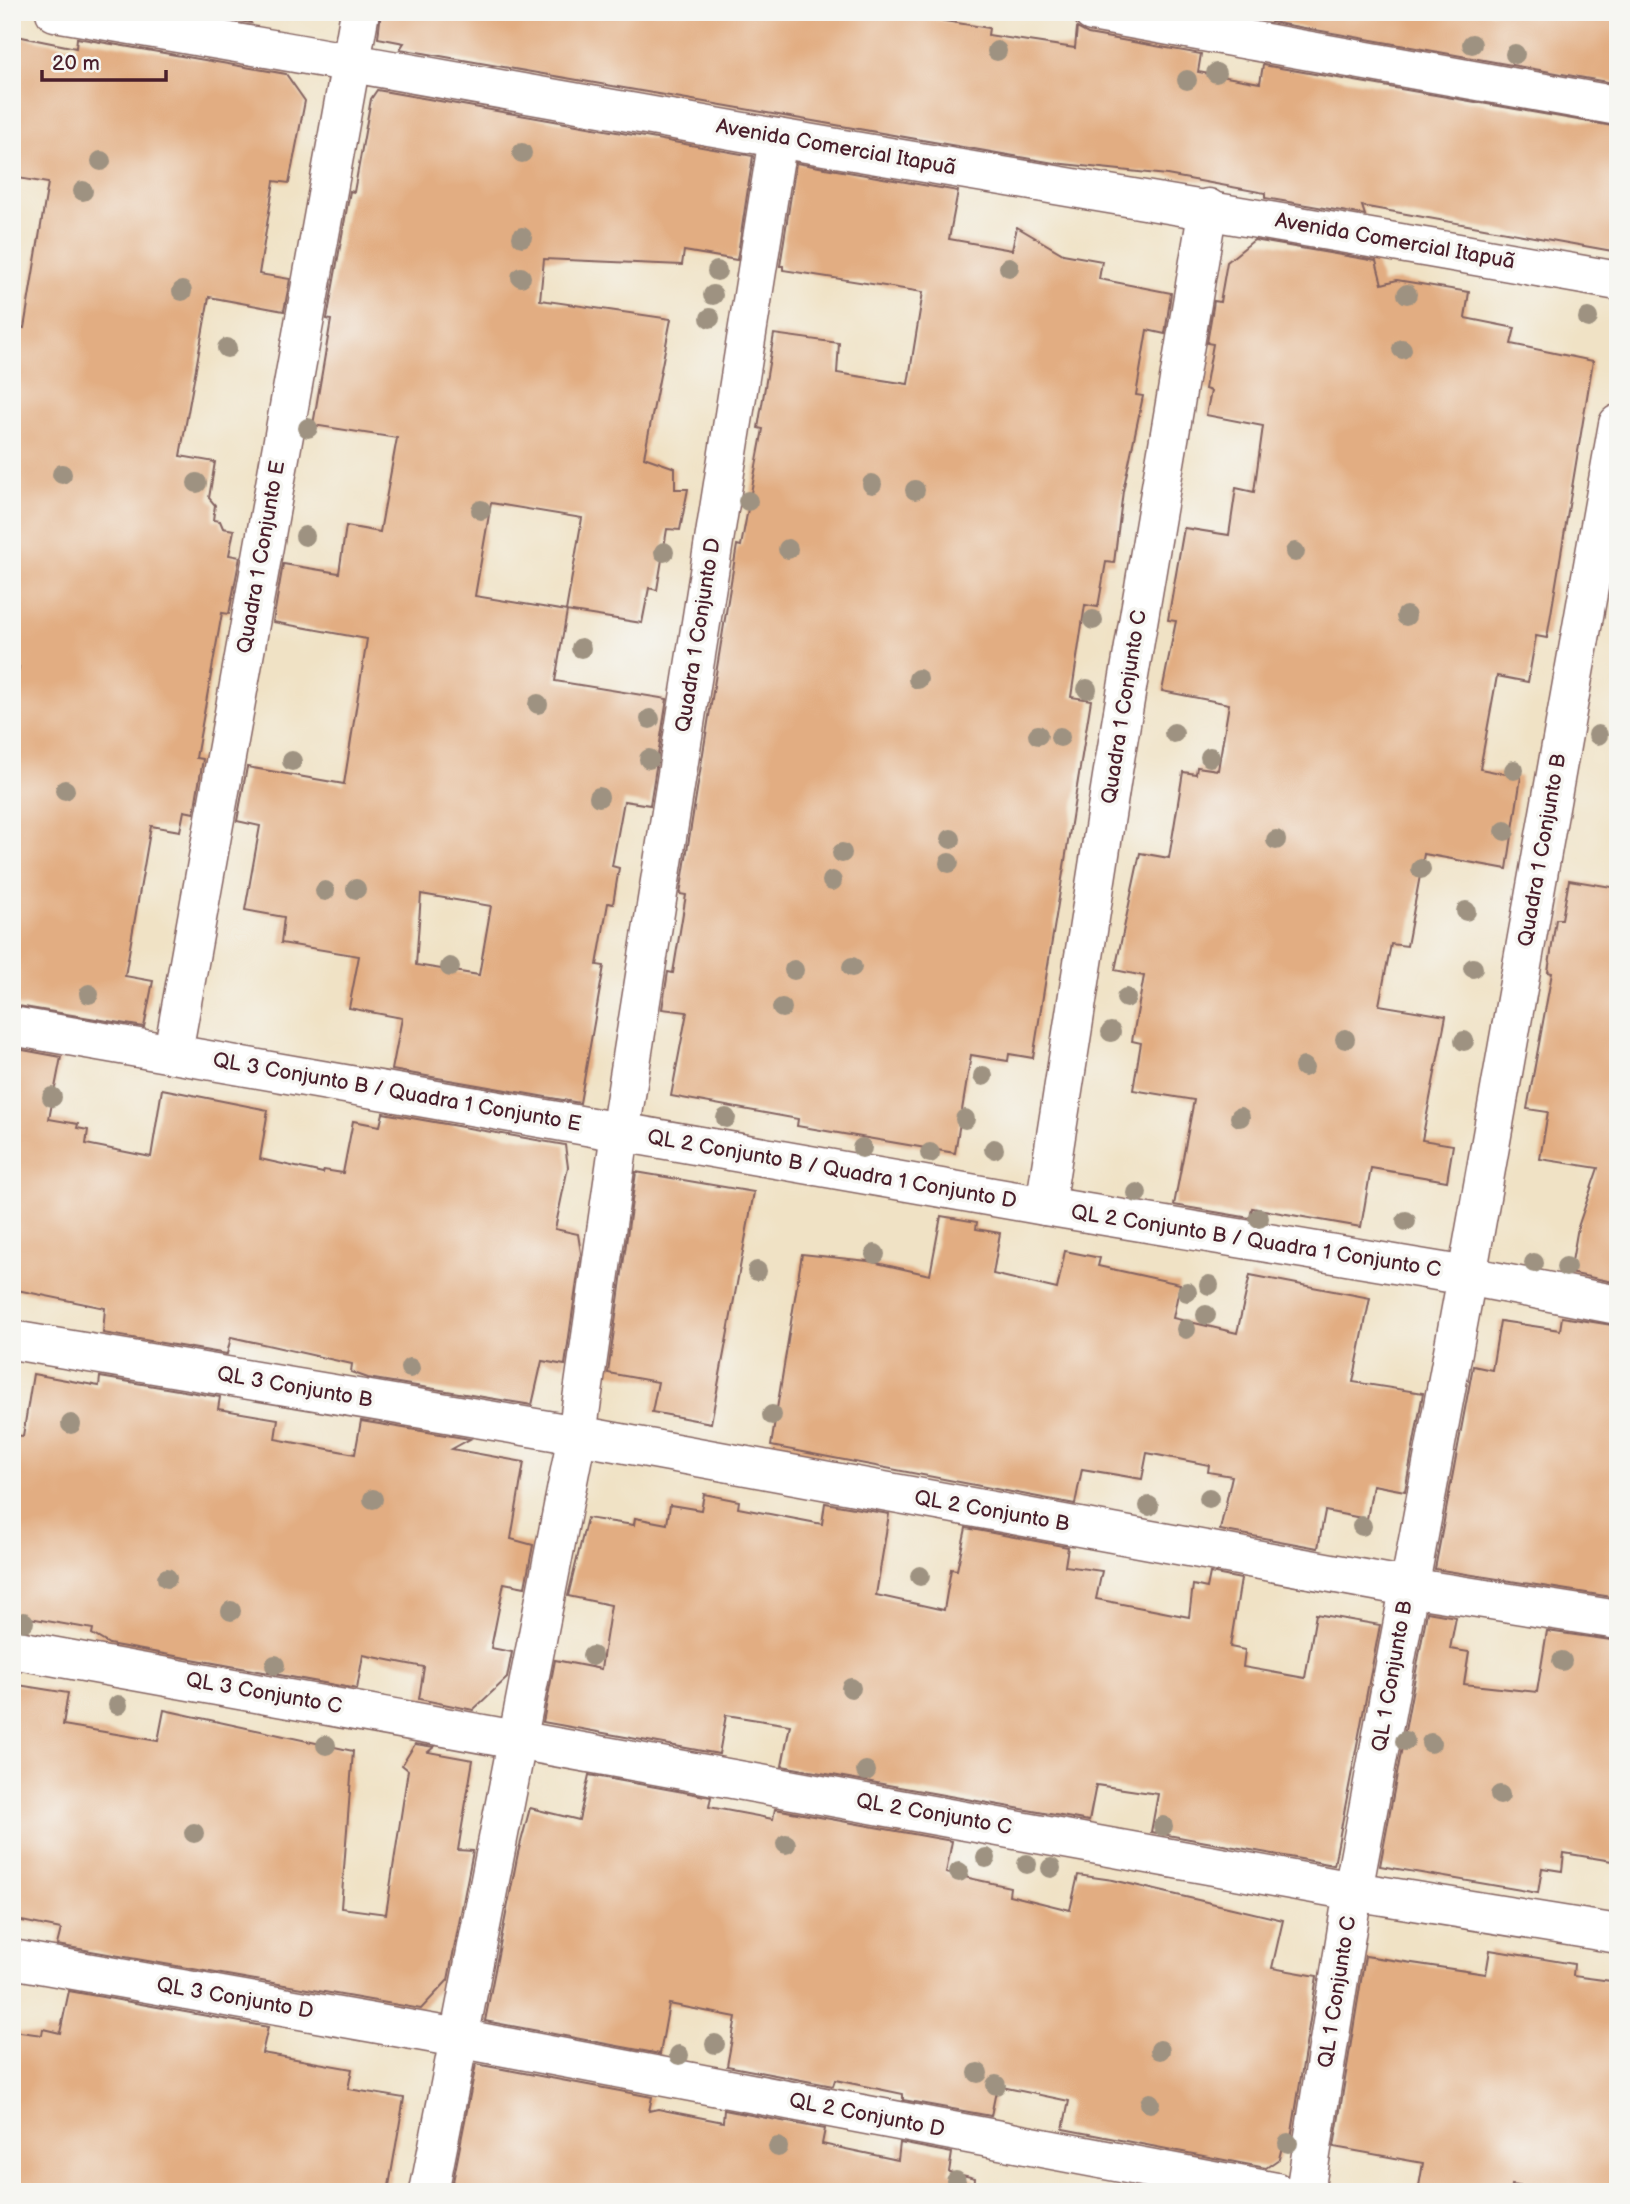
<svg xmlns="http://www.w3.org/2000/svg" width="1630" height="2204" font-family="'Balsamiq Sans',sans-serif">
<rect width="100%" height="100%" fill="#f6f6f2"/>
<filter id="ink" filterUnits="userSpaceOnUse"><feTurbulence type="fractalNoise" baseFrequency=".0143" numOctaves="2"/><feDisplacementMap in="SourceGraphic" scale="14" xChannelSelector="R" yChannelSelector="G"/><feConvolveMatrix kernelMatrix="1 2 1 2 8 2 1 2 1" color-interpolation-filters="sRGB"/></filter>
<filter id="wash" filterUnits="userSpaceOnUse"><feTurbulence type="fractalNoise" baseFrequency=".00686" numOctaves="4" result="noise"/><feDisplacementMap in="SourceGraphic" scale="28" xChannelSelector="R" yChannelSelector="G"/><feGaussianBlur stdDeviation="1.57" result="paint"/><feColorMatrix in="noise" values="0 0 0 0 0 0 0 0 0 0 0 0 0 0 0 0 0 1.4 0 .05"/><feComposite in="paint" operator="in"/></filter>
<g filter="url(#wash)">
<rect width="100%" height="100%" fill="#f0e2c5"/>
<g id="blocks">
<g fill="#e2ad82" fill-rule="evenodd">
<path d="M188,12h56l7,11 -12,-2z"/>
<path d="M381,12h507l101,16 -1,7 87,13 2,-20 11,6 113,20 -3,18 62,11 3,-18 355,62v125l-256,-46 3,9 -100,-17v-5l-98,-18 -113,-12 -654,-114 4,-6 -26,-5z"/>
<path d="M1272,12h346v72l-347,-62z"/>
<path d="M12,35l64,13 1,-10 209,36 19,27 -16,82 -15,-2 -15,93 31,5 -6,32 -75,-14 -29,159 35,6 -6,36 6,7 -2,15 7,1 3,7 11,2 -5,25 11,2 -11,57 -7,-1 -26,145 7,1 -9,54 -10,-2 -4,20 -29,-5 -26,150 28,5 -9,46 -132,-22v-296l7,-42 -7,-1v-340l12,2 24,-145 -36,-6z"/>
<path d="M377,90l376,66 -16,104 -53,-9 -2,14 -138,-6 -4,41 131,19 -27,138 31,11v21h13l-8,41 -13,-1 -10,61 -8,-2 -7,35 -76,-12 16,-93 -91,-15 -16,93 92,15 -12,70 112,18 -17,106 -26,-4 -12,65 7,2 -6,36 -5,-1 -11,62 7,1 -24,137 -188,-33 10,-52 -53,-10 10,-52 -78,-13 3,-26 -39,-7 15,-84 -23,-5 10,-54 97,17 23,-145 -94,-17 10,-58 56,9 7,-47 34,6 17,-94 -84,-13 18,-105 -4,-1 23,-128 4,1 17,-93zM421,894l70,12 -12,69 -63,-10z"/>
<path d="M796,163l162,28 -9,48 63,11 5,-23 46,27 39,7 -3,18 72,14 -6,41 -18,-4 -11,65 7,1 -20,95 -9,72 -8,-1 -8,45 -13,-2 -14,92 20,3 -58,358 -24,-4 -1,7 -37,-6 -16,98 -158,-27 1,-7 -127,-23 16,-84 -25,-3 6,-37 5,1 13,-78 -6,-1 57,-349 4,1 22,-117 -5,-1 16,-94 65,9 -2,30 71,11 15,-92 -140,-22v-4h-3z"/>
<path d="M1254,240l122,21 6,23 15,-4 72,12 -4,26 50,10 -4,16 82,17 -46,277 -11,-2 -8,46 -31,-6 -17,93 41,8 -14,92 -83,-15 -17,92 -16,-2 -12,61 67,11 -24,124 31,5 -6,36 -76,-13 -10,59 -109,-19 -2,10 -76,-13 20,-105 -61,-10 8,-47 -9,-2 12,-65 -29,-6 25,-117 29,5 14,-86 13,2 1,-7 21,3 11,-66 -67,-13 14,-70 -8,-1 16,-92 45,7 7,-47 18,4 9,-66 -57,-11 5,-24 -6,-2 8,-45 -6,-1 7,-42 6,1 7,-40z"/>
<path d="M1569,880l49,8v395l-48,-10 8,-46 20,-59 -58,-9 8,-47 -21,-3 25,-136 -4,-1 8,-53h6z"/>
<path d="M12,1048l49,9 -12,62 29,5 -1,4 11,2 -2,14 65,13 11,-68 106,21 -8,49 63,14 1,-3 19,3 10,-52 27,5 3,-13 182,32 3,22 -13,62 23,5 3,19 -16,112 -23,-4 -10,44 -164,-27 -17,-6 1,-8 -121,-27 -4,17 -124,-21 2,-25 -93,-19z"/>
<path d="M636,1172l118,20 -43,231 -59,-11 6,-30 -50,-9z"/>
<path d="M941,1216l36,6 -1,7 24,4 -7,41 64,15 8,-38 35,7 -2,8 82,18 -7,34 64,15 13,-58 120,23 -17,84 70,11 -18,98 -32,-6 -6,34 -42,-8 -7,37 -98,-18 12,-54 -24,-4 1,-7 -62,-12 -5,26 -60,-10 -7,35 -304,-58 31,-192 66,7 62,14z"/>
<path d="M1562,1317l56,9v272l-183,-29 38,-203 19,4 8,-49 60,9z"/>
<path d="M33,1374l66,12 1,-9 120,20 -2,12 60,10 -3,20 80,15 6,-33 109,18 -18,10 72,13 -13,77 22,6 -8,42 -21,-4 -13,65 21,4 -5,26 -34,32 -54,-11 5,-32 -61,-12 -6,34 -248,-45 -17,-10 1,-5 -81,-14v-180l11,1z"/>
<path d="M704,1494l35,7 -1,7 84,16 3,-21 64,11 -13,81 68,15 7,-41 6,1 9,-42 102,19 -3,19 37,5 -6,28 93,18 4,-32 14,3 3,-15 31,6 -11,68 15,3 -2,17 62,11 11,-64 64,11 -46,240 -183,-33 7,-38 -62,-9 -7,36 -307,-55 8,-41 -64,-10 -7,39 -176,-32 12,-62 46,9 10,-64 -43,-9 19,-78 47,7 1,-7 32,6 3,-19 31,5z"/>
<path d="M1427,1612l29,5 -6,32 19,3 -5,32 73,8 10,-61 71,10v221l-54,-9 -2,18 -20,-3 -4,25 -158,-27z"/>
<path d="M12,1684l56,9 -5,32 95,16 6,-31 189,41 -12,157 45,6 22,-144 -6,-5 13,-21 19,3 -6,5 45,8 -15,90 15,1 -25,129 -27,29 -364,-64 4,-16 -49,-10v-74l6,-33 -6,-1z"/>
<path d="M589,1775l122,22 -2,10 64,12 2,-10 177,32 -6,32 64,14 -1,8 61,15 8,-35 35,5 170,40 -11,48 45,8 -26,163 -7,-1 -5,21 -13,9 -203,-39 6,-28 -72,-15 -6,30 -88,-16v-6l-68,-14 -2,6 -106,-20 9,-49 -67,-13 -9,50 -175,-33 33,-168 12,-45 49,12z"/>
<path d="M1490,1950l84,14 -1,12 45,6v210h-65l-41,-7 -1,7h-93l5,-29 -89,-16 31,-191 121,18z"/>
<path d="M69,1991l199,36 -6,26 90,16 -4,20 56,9 -16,94h-376v-161l30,4 1,-6 17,4z"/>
<path d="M476,2064l176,33 -3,14 9,-2 65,13 1,-12 101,19 -3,15 76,16 2,-17 52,10 -3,19 26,6 -1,14h-523z"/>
</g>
</g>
</g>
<g filter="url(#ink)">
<use href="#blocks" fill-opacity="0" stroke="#846361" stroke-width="2"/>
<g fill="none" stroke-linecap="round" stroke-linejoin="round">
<defs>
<g id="minor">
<path d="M55,12c241,40 481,84 722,126 280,48 561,93 841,143"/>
<path d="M1092,12l526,94"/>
<path d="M12,1026l1033,180 422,70 151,29"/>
<path d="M173,1052l187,-1040"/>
<path d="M1045,1206l67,-429 96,-569"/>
<path d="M12,1340l565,95 831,152 210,33"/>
<path d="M12,1649l1341,242 265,43"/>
<path d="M12,1959l446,79 818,154"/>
<path d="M429,2192l148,-757 43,-302 158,-995"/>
<path d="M1305,2192l48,-301 114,-615 151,-852"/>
</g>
</defs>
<use href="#minor" stroke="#846361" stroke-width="41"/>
<use href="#minor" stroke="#fff" stroke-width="38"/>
</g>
<g fill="#9e9281">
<circle cx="1472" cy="44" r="10"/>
<circle cx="997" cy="51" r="10"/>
<circle cx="1515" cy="54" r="10"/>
<circle cx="1216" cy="73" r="10"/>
<circle cx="1187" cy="80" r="10"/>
<circle cx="522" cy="153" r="10"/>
<circle cx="101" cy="161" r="10"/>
<circle cx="83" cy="191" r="10"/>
<circle cx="522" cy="237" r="10"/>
<circle cx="1009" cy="267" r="10"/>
<circle cx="717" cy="271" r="10"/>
<circle cx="521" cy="277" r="10"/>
<circle cx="182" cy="291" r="10"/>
<circle cx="1407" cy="294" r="10"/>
<circle cx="713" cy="295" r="10"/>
<circle cx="710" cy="318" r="10"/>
<circle cx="1588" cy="318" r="10"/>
<circle cx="227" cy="348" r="10"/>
<circle cx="1402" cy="349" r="10"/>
<circle cx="308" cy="428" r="10"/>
<circle cx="62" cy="474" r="10"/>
<circle cx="197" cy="483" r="10"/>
<circle cx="872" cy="484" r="10"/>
<circle cx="915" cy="490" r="10"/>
<circle cx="748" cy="501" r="10"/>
<circle cx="481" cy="510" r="10"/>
<circle cx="305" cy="536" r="10"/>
<circle cx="788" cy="549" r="10"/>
<circle cx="664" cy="552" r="10"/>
<circle cx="1295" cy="552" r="10"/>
<circle cx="1406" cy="616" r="10"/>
<circle cx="1093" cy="620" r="10"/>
<circle cx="581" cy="648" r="10"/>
<circle cx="918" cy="679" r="10"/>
<circle cx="1087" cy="689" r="10"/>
<circle cx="538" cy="704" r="10"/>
<circle cx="650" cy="719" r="10"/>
<circle cx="1174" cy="733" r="10"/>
<circle cx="1038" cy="735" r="10"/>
<circle cx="1598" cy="735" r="10"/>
<circle cx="1060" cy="737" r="10"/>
<circle cx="1210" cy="757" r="10"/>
<circle cx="649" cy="759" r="10"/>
<circle cx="292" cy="761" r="10"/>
<circle cx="1514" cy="770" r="10"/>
<circle cx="65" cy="790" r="10"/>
<circle cx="599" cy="797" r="10"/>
<circle cx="1505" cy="831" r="10"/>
<circle cx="951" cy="839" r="10"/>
<circle cx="1276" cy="840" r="10"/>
<circle cx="842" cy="853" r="10"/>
<circle cx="949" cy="863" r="10"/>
<circle cx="1421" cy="869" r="10"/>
<circle cx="832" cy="881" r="10"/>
<circle cx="356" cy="889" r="10"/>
<circle cx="325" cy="891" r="10"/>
<circle cx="1466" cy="911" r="10"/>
<circle cx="450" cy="967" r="10"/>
<circle cx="852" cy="967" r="10"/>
<circle cx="1473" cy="968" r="10"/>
<circle cx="794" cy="970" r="10"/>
<circle cx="89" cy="994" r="10"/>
<circle cx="1126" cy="998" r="10"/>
<circle cx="782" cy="1008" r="10"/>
<circle cx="1111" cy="1032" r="10"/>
<circle cx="1345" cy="1039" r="10"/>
<circle cx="1464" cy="1041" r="10"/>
<circle cx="1304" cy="1067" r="10"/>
<circle cx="983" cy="1076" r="10"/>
<circle cx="52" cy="1097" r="10"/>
<circle cx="1240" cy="1117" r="10"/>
<circle cx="726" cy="1118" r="10"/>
<circle cx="965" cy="1119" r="10"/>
<circle cx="862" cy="1148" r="10"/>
<circle cx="994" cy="1149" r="10"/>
<circle cx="930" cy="1153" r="10"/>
<circle cx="1137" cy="1193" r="10"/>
<circle cx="1259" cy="1218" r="10"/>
<circle cx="1406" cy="1221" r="10"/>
<circle cx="875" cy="1254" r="10"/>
<circle cx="1534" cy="1263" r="10"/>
<circle cx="1566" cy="1267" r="10"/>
<circle cx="757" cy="1271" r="10"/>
<circle cx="1209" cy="1285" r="10"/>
<circle cx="1187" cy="1292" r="10"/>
<circle cx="1206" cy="1315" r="10"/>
<circle cx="1186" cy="1329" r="10"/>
<circle cx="410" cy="1368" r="10"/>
<circle cx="772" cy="1415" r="10"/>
<circle cx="71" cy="1424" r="10"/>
<circle cx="1209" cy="1498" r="10"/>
<circle cx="373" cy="1499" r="10"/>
<circle cx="1149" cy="1506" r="10"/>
<circle cx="1362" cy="1526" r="10"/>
<circle cx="920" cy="1576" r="10"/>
<circle cx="167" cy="1578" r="10"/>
<circle cx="231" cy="1611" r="10"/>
<circle cx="24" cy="1622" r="10"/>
<circle cx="592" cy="1656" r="10"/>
<circle cx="1562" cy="1661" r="10"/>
<circle cx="275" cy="1665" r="10"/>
<circle cx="851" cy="1688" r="10"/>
<circle cx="118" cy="1705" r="10"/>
<circle cx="1405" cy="1741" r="10"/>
<circle cx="1431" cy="1743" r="10"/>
<circle cx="326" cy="1745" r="10"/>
<circle cx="866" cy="1771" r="10"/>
<circle cx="1500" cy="1795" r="10"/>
<circle cx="1163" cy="1826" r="10"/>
<circle cx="194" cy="1833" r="10"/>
<circle cx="786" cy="1844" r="10"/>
<circle cx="986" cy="1858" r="10"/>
<circle cx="1027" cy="1864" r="10"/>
<circle cx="1051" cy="1868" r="10"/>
<circle cx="959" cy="1872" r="10"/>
<circle cx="715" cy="2044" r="10"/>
<circle cx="1160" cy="2050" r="10"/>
<circle cx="679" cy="2055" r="10"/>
<circle cx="978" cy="2073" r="10"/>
<circle cx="996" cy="2085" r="10"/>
<circle cx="1150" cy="2103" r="10"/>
<circle cx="1288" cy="2143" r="10"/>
<circle cx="778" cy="2147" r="10"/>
<circle cx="956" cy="2181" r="10"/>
</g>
</g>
<g text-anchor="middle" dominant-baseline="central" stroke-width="7" stroke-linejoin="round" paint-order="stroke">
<g font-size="21" fill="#4a1f2b" stroke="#f6f6f2">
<text transform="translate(836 147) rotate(10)">Avenida Comercial Itapuã</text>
<text transform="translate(1395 241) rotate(10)">Avenida Comercial Itapuã</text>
<text transform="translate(261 557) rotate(-80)">Quadra 1 Conjunto E</text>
<text transform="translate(698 635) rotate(-81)">Quadra 1 Conjunto D</text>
<text transform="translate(1124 707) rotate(-81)">Quadra 1 Conjunto C</text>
<text transform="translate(1542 850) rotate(-80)">Quadra 1 Conjunto B</text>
<text transform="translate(397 1092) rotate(10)">QL 3 Conjunto B / Quadra 1 Conjunto E</text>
<text transform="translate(832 1169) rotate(10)">QL 2 Conjunto B / Quadra 1 Conjunto D</text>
<text transform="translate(1256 1241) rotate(9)">QL 2 Conjunto B / Quadra 1 Conjunto C</text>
<text transform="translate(295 1387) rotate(10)">QL 3 Conjunto B</text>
<text transform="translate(992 1511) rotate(10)">QL 2 Conjunto B</text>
<text transform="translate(1392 1676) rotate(-80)">QL 1 Conjunto B</text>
<text transform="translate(264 1693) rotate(10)">QL 3 Conjunto C</text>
<text transform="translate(934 1814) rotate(10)">QL 2 Conjunto C</text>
<text transform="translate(1337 1992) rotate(-81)">QL 1 Conjunto C</text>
<text transform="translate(235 1998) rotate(10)">QL 3 Conjunto D</text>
<text transform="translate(867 2115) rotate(11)">QL 2 Conjunto D</text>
</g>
</g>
<rect width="1630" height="2204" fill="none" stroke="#f6f6f2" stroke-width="42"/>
<path d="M42 70v10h124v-10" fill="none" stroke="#4a1f2b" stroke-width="3.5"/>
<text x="52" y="70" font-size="21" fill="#4a1f2b" stroke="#f6f6f2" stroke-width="5" paint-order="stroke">20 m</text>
</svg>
